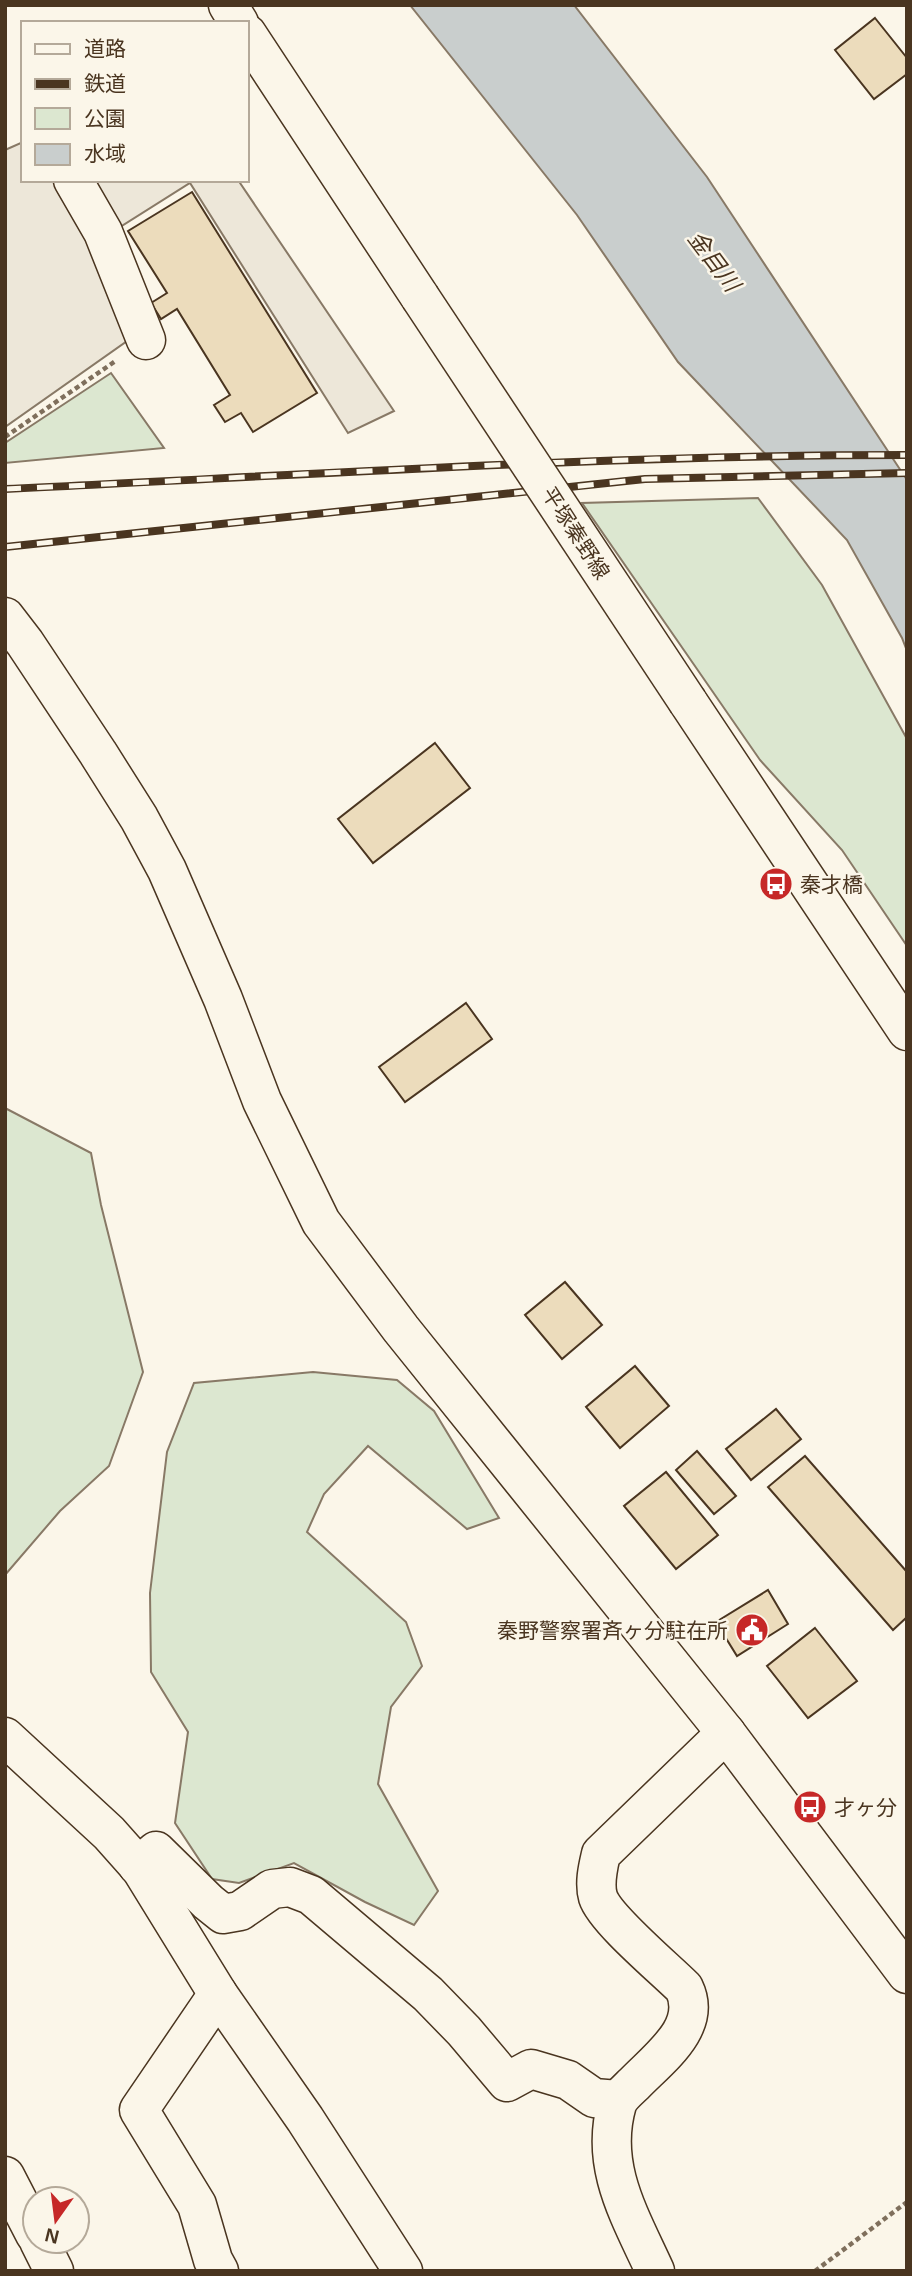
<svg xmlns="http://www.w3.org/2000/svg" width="912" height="2276" font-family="Helvetica,'Noto Sans JP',sans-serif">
<rect width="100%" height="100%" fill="#fbf6e9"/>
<g fill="#dce7d0" stroke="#887966" stroke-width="2">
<path d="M111,373l53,75 -159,15v-20z"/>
<path d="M758,498l64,87 85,154v207l-65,-96 -82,-90 -178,-257z"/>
<path d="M5,1108l86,45 10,52 42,167 -34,94 -49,45 -55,64z"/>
<path d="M313,1372l84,8 37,31 65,107 -32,11 -99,-83 -44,48 -17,38 99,90 16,44 -31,41 -13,77 60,107 -24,34 -49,-23 -71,-39 -55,20 -27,-4 -37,-56 13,-91 -37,-60 -1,-79 17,-141 27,-69z"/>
</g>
<g fill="#ede7d9" stroke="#887966" stroke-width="2">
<path d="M23,142v38h30l40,56 34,105 -122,86v-277z"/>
<path d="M95,180h143l156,231 -46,22 -158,-250 -70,44z"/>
</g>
<path fill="#c9cecd" stroke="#887966" stroke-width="2" d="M410,5h164l133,172 200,303v171l-5,-13 -55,-98 -169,-178 -101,-147z"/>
<g fill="#ecdcbc" stroke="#4a3520" stroke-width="2">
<path d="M875,18l32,40v16l-33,25 -39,-49z"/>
<path d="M192,192l125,201 -64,39 -12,-19 -16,9 -11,-17 16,-10 -53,-86 -16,10 -10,-16 16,-10 -39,-62z"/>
<path d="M435,743l35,45 -97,75 -35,-44z"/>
<path d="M466,1003l26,36 -87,63 -26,-35z"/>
<path d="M565,1282l37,43 -40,34 -37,-44z"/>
<path d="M635,1366l34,40 -49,42 -34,-41z"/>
<path d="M776,1409l25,30 -50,41 -25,-31z"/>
<path d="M697,1451l39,45 -22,18 -38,-44z"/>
<path d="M805,1456l102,116v45l-14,13 -125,-143z"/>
<path d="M666,1472l52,63 -42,34 -52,-63z"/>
<path d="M768,1590l20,34 -51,32 -21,-34z"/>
<path d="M815,1628l42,53 -49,37 -41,-52z"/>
</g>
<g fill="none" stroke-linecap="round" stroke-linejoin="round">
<defs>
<g id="minor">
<path d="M73,180l30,52 43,108"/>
<path d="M5,617l20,26 73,110 41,65 28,52 56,129 39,102 59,121 80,107 325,404 181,241"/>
<path d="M5,1737l104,96 32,36 77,125 87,125 98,152"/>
<path d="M138,1866l18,-15 52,51 15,12 17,-3 32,-22 18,-2 21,8 117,99 36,37 43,51 24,-13 37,11 26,18 24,2"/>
<path d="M218,1994l-79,116 58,95 16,55 6,11"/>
<path d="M5,2176l30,58"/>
<path d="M39,2241l15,30"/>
<path d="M655,2271c-25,-55 -56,-105 -38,-167 3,-8 12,-15 17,-20 25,-26 69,-57 50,-96 -19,-19 -79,-69 -86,-91 -4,-14 0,-30 3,-43l125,-121"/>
</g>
<g id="major">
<path d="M228,5l11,18"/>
<path d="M247,34l173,263"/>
<path d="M688,702l219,329"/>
</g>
</defs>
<use href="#minor" stroke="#4a3520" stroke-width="41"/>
<use href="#major" stroke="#4a3520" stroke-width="41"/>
<g stroke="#7f6f5c" stroke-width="4.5" stroke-dasharray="5 3.5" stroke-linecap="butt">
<path d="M5,437l112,-77"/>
<path d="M815,2271l92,-69"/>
</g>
<use href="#minor" stroke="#fbf6e9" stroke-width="38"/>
<use href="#major" stroke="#fbf6e9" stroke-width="38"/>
<defs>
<g id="rail">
<path d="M5,489c301,-14 601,-34 902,-34"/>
<path d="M5,547l640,-68 262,-6"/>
</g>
</defs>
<use href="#rail" stroke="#4a3520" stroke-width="8"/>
<use href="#rail" stroke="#fbf6e9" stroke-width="5" stroke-dasharray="16" stroke-linecap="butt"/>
<defs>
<path id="major-bridge" d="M420,297l268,405"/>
</defs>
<use href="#major-bridge" stroke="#4a3520" stroke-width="41" stroke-linecap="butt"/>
<use href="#major-bridge" stroke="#fbf6e9" stroke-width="38"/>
</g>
<defs>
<symbol id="bus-disc" viewBox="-11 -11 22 22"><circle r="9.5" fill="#c62828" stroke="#fbf6e9"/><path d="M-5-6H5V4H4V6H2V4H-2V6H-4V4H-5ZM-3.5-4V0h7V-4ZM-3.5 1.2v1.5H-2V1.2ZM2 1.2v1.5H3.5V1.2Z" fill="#fff"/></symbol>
<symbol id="civic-disc" viewBox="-11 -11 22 22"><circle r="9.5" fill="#c62828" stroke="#fbf6e9"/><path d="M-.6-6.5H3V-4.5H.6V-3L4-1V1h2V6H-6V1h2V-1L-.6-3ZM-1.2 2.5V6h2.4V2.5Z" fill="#fff"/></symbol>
</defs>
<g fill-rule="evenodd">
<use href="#bus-disc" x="757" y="865" width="38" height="38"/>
<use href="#civic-disc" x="733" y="1611" width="38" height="38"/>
<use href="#bus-disc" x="791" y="1788" width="38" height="38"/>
</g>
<g text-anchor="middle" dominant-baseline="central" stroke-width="5" stroke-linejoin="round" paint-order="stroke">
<g font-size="21" fill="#4a3520" stroke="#fbf6e9">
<text transform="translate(576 533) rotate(57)">平塚秦野線</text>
</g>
<g font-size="21" fill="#4a3520" stroke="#fbf6e9" text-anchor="start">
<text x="800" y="884">秦才橋</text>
<text x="728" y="1630" text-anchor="end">秦野警察署斉ヶ分駐在所</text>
<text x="834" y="1807">才ヶ分</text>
</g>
<g font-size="23" font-style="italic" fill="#4a3520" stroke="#fbf6e9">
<text transform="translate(714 261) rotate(53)">金目川</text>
</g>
</g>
<rect width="912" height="2276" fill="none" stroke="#4a3520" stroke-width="14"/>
<rect x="21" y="21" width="228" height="161" fill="#fbf6e9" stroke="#b4a999" stroke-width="2"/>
<rect x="35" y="44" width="35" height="10" fill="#fbf6e9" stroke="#b4a999" stroke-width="2"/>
<text x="84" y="56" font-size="21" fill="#4a3520">道路</text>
<rect x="35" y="79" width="35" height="10" fill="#4a3520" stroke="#b4a999" stroke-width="2"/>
<text x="84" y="91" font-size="21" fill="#4a3520">鉄道</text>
<rect x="35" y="108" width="35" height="21" fill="#dce7d0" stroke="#b4a999" stroke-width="2"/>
<text x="84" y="126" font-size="21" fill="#4a3520">公園</text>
<rect x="35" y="144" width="35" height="21" fill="#c9cecd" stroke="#b4a999" stroke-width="2"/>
<text x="84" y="161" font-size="21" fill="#4a3520">水域</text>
<g transform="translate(56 2220) rotate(194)"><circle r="33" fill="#fbf6e9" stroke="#b4a999" stroke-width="2"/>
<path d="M0-5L12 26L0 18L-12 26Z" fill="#c62828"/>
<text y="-10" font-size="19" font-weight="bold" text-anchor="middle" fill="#4a3520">N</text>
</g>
</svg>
